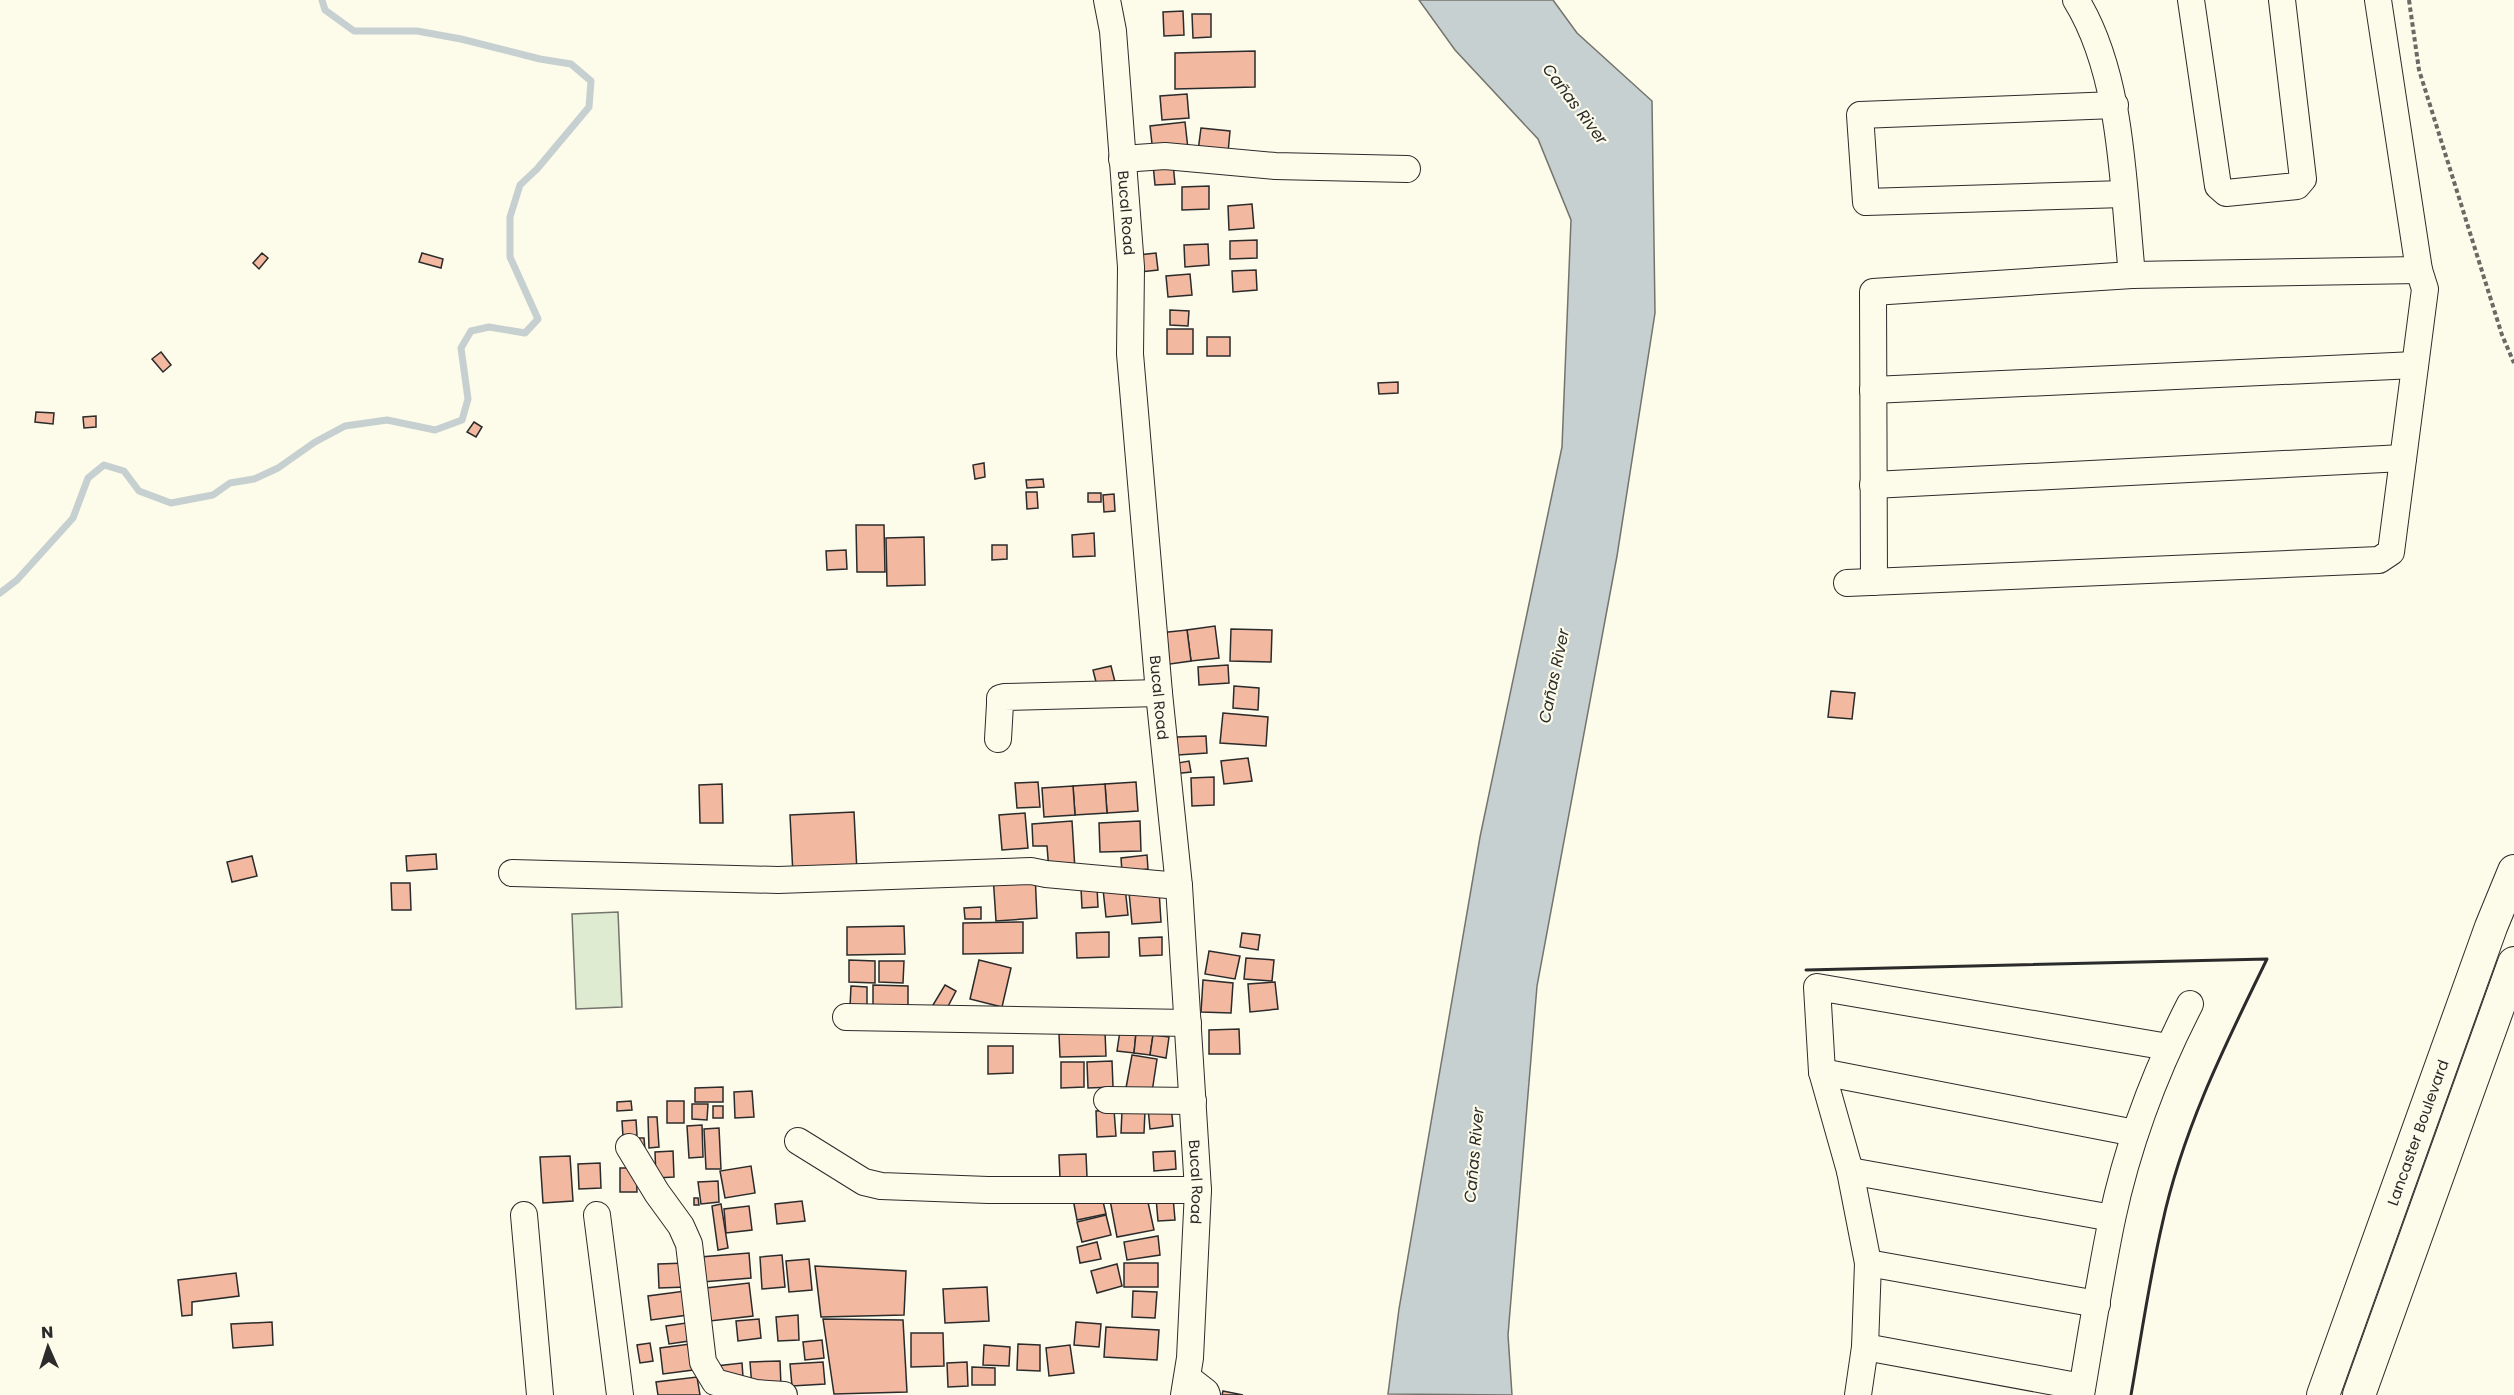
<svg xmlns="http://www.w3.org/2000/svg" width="2514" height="1395" font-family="Poppins,sans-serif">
<rect width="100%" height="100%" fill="#fdfbea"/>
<path fill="#deebd1" stroke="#74746e" stroke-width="1.5" d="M618,912l4,95 -46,2 -4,-95z"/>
<path fill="#c7d0d0" stroke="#74746e" stroke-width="1.5" d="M1419,0h134l24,33 75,68 3,212 -38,243 -80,430 -29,349 4,60 -124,-1 11,-85 81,-472 82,-390 9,-227 -33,-81 -83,-89z"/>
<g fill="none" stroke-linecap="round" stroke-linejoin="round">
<path stroke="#c7d0d0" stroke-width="7" d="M0,593l17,-13 56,-62 15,-40 16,-13 20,6 15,20 32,12 42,-8 17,-12 24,-4 24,-11 37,-26 30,-16 42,-6 48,10 27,-10 6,-21 -7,-51 10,-17 18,-4 36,6 13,-14 -28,-62v-40l10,-32 17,-16 52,-62 2,-26 -20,-17 -31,-5 -79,-20 -44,-8h-63l-29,-21 -3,-10"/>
</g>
<g fill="#f2b8a0" stroke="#2b2b2b" stroke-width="1.5">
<path d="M1183,11l1,24 -20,1 -1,-24z"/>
<path d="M1192,14h19v23l-18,1z"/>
<path d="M1255,51v36l-80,2v-36z"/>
<path d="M1187,94l2,24 -27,2 -2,-24z"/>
<path d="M1185,122l3,27 -35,4 -3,-27z"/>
<path d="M1201,128l29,3 -2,22 -30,-2z"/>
<path d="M1173,163l2,21 -20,1 -2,-21z"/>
<path d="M1209,186v23l-27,1v-23z"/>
<path d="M1252,204l2,24 -25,2 -1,-24z"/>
<path d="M1257,240v18l-27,1v-18z"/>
<path d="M1208,244l1,21 -24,2 -1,-22z"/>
<path d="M262,253l6,5 -9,11 -6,-6z"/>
<path d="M422,253l21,6 -2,9 -22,-6z"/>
<path d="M1156,253l2,17 -18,2 -2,-17z"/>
<path d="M1256,270l1,20 -24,2 -1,-21z"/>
<path d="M1190,274l2,21 -24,2 -2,-21z"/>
<path d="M1170,310l19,1 -1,15 -18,-1z"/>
<rect x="1167" y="329" width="26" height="25"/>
<rect x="1207" y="337" width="23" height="19"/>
<path d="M161,352l10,13 -8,7 -11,-13z"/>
<path d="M1398,382v11l-19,1 -1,-11z"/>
<path d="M36,412l18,1 -1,11 -18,-2z"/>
<path d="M96,416v11l-12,1 -1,-11z"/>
<path d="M474,422l8,5 -6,10 -9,-5z"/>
<path d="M984,463l1,14 -10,2 -2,-14z"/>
<path d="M1043,479l1,8 -17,1 -1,-8z"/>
<path d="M1026,492h11l1,16 -11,1z"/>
<rect x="1088" y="493" width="13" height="9"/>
<path d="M1114,494l1,17 -11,1 -1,-17z"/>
<path d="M856,525h28l1,47h-28z"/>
<path d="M1094,533l1,23 -22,1 -1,-22z"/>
<path d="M924,537l1,48 -38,1 -1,-48z"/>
<path d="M992,545h15v14l-15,1z"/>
<path d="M846,550l1,19 -20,1 -1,-19z"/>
<path d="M1215,626l4,32 -28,3 -4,-31z"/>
<path d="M1231,629l41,1 -1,32 -41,-1z"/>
<path d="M1187,630l4,31 -28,4 -4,-32z"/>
<path d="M1228,665l1,18 -30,2 -1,-18z"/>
<path d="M1111,666l5,20 -18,4 -5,-20z"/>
<path d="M1234,686l25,2 -1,22 -25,-2z"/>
<path d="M1831,691l24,2 -3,26 -24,-2z"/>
<path d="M1223,713l45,4 -2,29 -46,-3z"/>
<path d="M1206,736l1,17 -29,2 -1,-18z"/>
<path d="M1248,758l4,23 -28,3 -3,-23z"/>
<path d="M1189,761l2,11 -18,2 -1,-10z"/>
<path d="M1214,777v28l-22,1 -1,-28z"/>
<path d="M1038,782l2,25 -23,1 -2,-25z"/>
<path d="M1136,782l2,29 -31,2 -2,-29z"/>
<path d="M722,784l1,39h-23l-1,-38z"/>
<path d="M1105,784l2,29 -32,2 -2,-29z"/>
<path d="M1073,786l2,29 -31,2 -2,-29z"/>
<path d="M854,812l3,60 -64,3 -3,-60z"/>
<path d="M1025,813l3,35 -26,2 -3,-35z"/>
<path d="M1072,821l3,49 -26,1 -2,-25h-14l-1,-22z"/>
<path d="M1140,821l1,30 -41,1 -1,-29z"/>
<path d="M436,854l1,15 -30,2 -1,-15z"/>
<path d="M1147,855l1,14 -26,3 -1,-14z"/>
<path d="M252,856l5,20 -25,6 -5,-20z"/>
<path d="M1035,873l2,45 -41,3 -3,-46z"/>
<path d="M391,883h19l1,27h-19z"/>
<path d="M1097,887l1,20 -16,1 -1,-20z"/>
<path d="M1125,887l3,28 -22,2 -3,-28z"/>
<path d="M1159,890l2,32 -29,2 -3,-32z"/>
<path d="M981,907v12h-16l-1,-11z"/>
<path d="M1023,922v31l-60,1v-31z"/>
<path d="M904,926l1,28 -58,1v-28z"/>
<path d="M1109,932v25l-32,1 -1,-25z"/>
<path d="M1242,933l18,2 -2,15 -18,-3z"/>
<path d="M1162,937v18l-22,1 -1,-18z"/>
<path d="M1209,951l31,5 -5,23 -30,-5z"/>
<path d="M1246,958l28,2 -2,21 -28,-2z"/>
<path d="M849,960l26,1v22l-26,-1z"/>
<path d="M979,960l32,8 -9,39 -32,-8z"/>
<path d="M879,961h25l-1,22 -24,-1z"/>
<path d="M1203,980l30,3 -2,30 -30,-1z"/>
<path d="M1275,982l3,27 -28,3 -2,-28z"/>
<path d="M873,985l35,1v25h-35z"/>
<path d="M945,985l11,6 -11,21 -12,-7z"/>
<path d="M851,986l16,1v20h-17z"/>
<path d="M1239,1029l1,25h-31v-24z"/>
<path d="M1120,1031l16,2 -2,20 -17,-2z"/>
<path d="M1105,1032l1,24 -46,1 -1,-23z"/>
<path d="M1136,1033l17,2 -3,20 -16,-2z"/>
<path d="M1153,1035l16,2 -3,21 -16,-3z"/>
<path d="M988,1046h25v27l-25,1z"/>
<path d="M1132,1055l25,4 -5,33 -26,-4z"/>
<path d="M1112,1061l1,26 -25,1 -1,-26z"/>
<path d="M1061,1062h23v25l-23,1z"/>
<path d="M723,1087v15h-28v-14z"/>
<path d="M752,1091l2,26 -19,1 -1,-26z"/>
<path d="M631,1101l1,9 -15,1v-9z"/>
<rect x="667" y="1101" width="17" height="22"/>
<path d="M692,1104h16l-1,16 -15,-1z"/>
<path d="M1171,1105l2,21 -23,3 -2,-21z"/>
<rect x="713" y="1106" width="10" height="12"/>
<path d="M1114,1110l2,26 -19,1 -1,-26z"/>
<path d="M1122,1111h23l-1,22h-23z"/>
<path d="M648,1117h9l2,30 -10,1z"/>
<path d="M636,1120l1,15 -14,2 -1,-16z"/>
<path d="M702,1125l1,32 -14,1 -2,-32z"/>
<path d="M719,1128l2,41h-15l-2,-40z"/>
<path d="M636,1138h8l1,12z"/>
<path d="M673,1151l1,26 -18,1 -1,-26z"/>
<path d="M1175,1151l1,18 -22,2 -1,-19z"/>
<path d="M1086,1154l1,23 -27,1 -1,-23z"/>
<path d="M570,1156l3,45 -30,2 -3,-46z"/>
<path d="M600,1163l1,25 -22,1 -1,-25z"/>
<path d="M751,1166l4,27 -30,5 -5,-27z"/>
<path d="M620,1168h16l1,24h-17z"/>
<path d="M718,1181l1,21 -18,2 -3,-22z"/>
<path d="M1101,1193l5,21 -29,6 -4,-21z"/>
<path d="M1146,1193l8,37 -37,7 -7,-37z"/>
<path d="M1173,1197l2,23 -17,1 -2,-23z"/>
<path d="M694,1198h4l1,7h-5z"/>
<path d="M802,1201l3,20 -28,3 -2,-20z"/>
<path d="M721,1204l7,44 -10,2 -6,-44z"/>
<path d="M749,1206l3,24 -26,3 -2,-24z"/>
<path d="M1106,1215l5,20 -29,7 -5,-20z"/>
<path d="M1158,1236l2,19 -33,5 -3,-18z"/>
<path d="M1097,1242l4,17 -21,4 -3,-16z"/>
<path d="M749,1253l2,25 -49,4 -2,-25z"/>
<path d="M782,1255l3,32 -23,2 -2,-32z"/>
<path d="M809,1259l3,31 -23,2 -3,-31z"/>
<path d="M686,1263v24l-27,1 -1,-24z"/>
<rect x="1124" y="1263" width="34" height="24"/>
<path d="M1117,1264l5,22 -25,7 -6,-22z"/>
<path d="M815,1266l91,5 -2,44 -83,2z"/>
<path d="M236,1273l3,23 -47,6v13l-10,1 -4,-36z"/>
<path d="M749,1283l4,33 -43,5 -4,-33z"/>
<path d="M987,1287l2,34 -44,2 -2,-34z"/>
<path d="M685,1291l3,24 -37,5 -3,-24z"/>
<path d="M1133,1291l24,1 -2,26 -23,-1z"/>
<path d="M798,1315l1,25 -21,1 -2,-24z"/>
<path d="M759,1319l2,19 -23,3 -2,-20z"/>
<path d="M823,1319l80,1 4,72 -73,2z"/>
<path d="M272,1322l1,23 -40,3 -2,-24z"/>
<path d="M1076,1322l25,2 -2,23 -25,-2z"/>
<path d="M686,1323l3,18 -20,3 -3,-18z"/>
<path d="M1106,1327l53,3 -2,30 -53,-3z"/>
<path d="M911,1333h32l1,33 -33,1z"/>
<path d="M822,1340l2,18 -19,2 -2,-18z"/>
<path d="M650,1343l3,18 -13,2 -3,-18z"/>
<path d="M690,1344l3,26 -30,4 -3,-26z"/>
<path d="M1018,1344l22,1v26l-23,-1z"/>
<path d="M984,1345l26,2 -1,19 -26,-1z"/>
<path d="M1070,1345l4,28 -25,3 -3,-28z"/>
<path d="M780,1361l1,26 -29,1 -2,-26z"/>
<path d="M823,1362l2,22 -33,2 -2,-22z"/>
<path d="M967,1362l1,24 -20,1 -1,-24z"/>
<path d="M742,1363l1,14 -25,3 -2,-14z"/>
<path d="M972,1367l23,1v17h-23z"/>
<path d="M697,1377l3,18h-42l-2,-13z"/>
<path d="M1223,1391l20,4h-21z"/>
</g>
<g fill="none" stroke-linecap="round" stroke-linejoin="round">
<defs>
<g id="minor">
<path id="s1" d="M1107,0l6,31 18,236 -1,87 29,339 20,193 19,304 -8,168 -6,37"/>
<path d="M2076,0c47,76 47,188 56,275"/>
<path d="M2191,0l27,186 8,7 71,-7 6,-7 -21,-179"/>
<path d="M2115,105l-255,10 6,87 258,-8"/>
<path d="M1122,159l43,-3 110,10 132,3"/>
<path d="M1873,390l542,-25"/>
<path d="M1873,485l530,-27"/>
<path d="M1874,582l-1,-290 259,-17 287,-5"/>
<path d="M1847,583l532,-23 12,-8 34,-263 -6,-19 -41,-270"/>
<path d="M998,739l2,-35v-6l4,-1 155,-4"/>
<path d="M512,873l266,7 253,-9 15,3 133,12"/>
<path d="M846,1017l342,6"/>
<path d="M1822,1072l313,61"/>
<path d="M1107,1100l86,1"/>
<path d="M798,1141l66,41 17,4 107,4h210"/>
<path d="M629,1147l28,46 24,33 8,18 14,118 12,20 41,11 28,2"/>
<path d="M1850,1171l262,47"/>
<path d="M524,1215l16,180"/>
<path d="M597,1215l23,180"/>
<path d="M1868,1263l229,41"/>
<path d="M1865,1347l217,40"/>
<path d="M1188,1378l18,14 1,3"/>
<path d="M1858,1395l7,-48 3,-84 -18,-92 -28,-99 -5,-85 351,60"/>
<path d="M2081,1395c10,-59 19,-118 31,-176 16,-75 43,-147 78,-215"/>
</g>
<g id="major">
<path id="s2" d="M2323,1395l168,-468 23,-56"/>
<path d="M2359,1395l155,-432"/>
</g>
</defs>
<use href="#minor" stroke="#2b2b2b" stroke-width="28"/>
<use href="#major" stroke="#2b2b2b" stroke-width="34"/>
<path stroke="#6a6964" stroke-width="4" stroke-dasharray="4.5 3" stroke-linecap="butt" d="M2409,0l10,70 83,265 12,28"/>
<use href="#minor" stroke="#fdfbea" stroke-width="26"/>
<use href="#major" stroke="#fdfbea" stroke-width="32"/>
<path stroke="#2b2b2b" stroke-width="3" d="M1806,970l461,-11c-42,86 -85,172 -105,266 -13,56 -21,113 -31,170"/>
</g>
<g text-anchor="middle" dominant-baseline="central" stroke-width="4.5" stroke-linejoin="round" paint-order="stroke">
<g font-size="15" fill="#2b2b2b" stroke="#fdfbea">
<text stroke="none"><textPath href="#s1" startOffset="214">Bucal Road</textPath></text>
<text stroke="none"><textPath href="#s1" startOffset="700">Bucal Road</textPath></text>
<text stroke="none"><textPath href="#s2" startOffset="279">Lancaster Boulevard</textPath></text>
<text stroke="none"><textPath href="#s1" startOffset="1186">Bucal Road</textPath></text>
</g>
<g font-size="16" font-style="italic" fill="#2b2b2b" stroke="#fdfbea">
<text transform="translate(1575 104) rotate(53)">Cañas River</text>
<text transform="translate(1554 676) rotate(-78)">Cañas River</text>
<text transform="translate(1474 1155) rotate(-85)">Cañas River</text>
</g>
</g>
<g transform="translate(48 1347) rotate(357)" stroke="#fdfbea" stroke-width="4.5" paint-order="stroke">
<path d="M0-4.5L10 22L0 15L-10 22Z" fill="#2b2b2b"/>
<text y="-9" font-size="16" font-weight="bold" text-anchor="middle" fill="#2b2b2b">N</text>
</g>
</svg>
